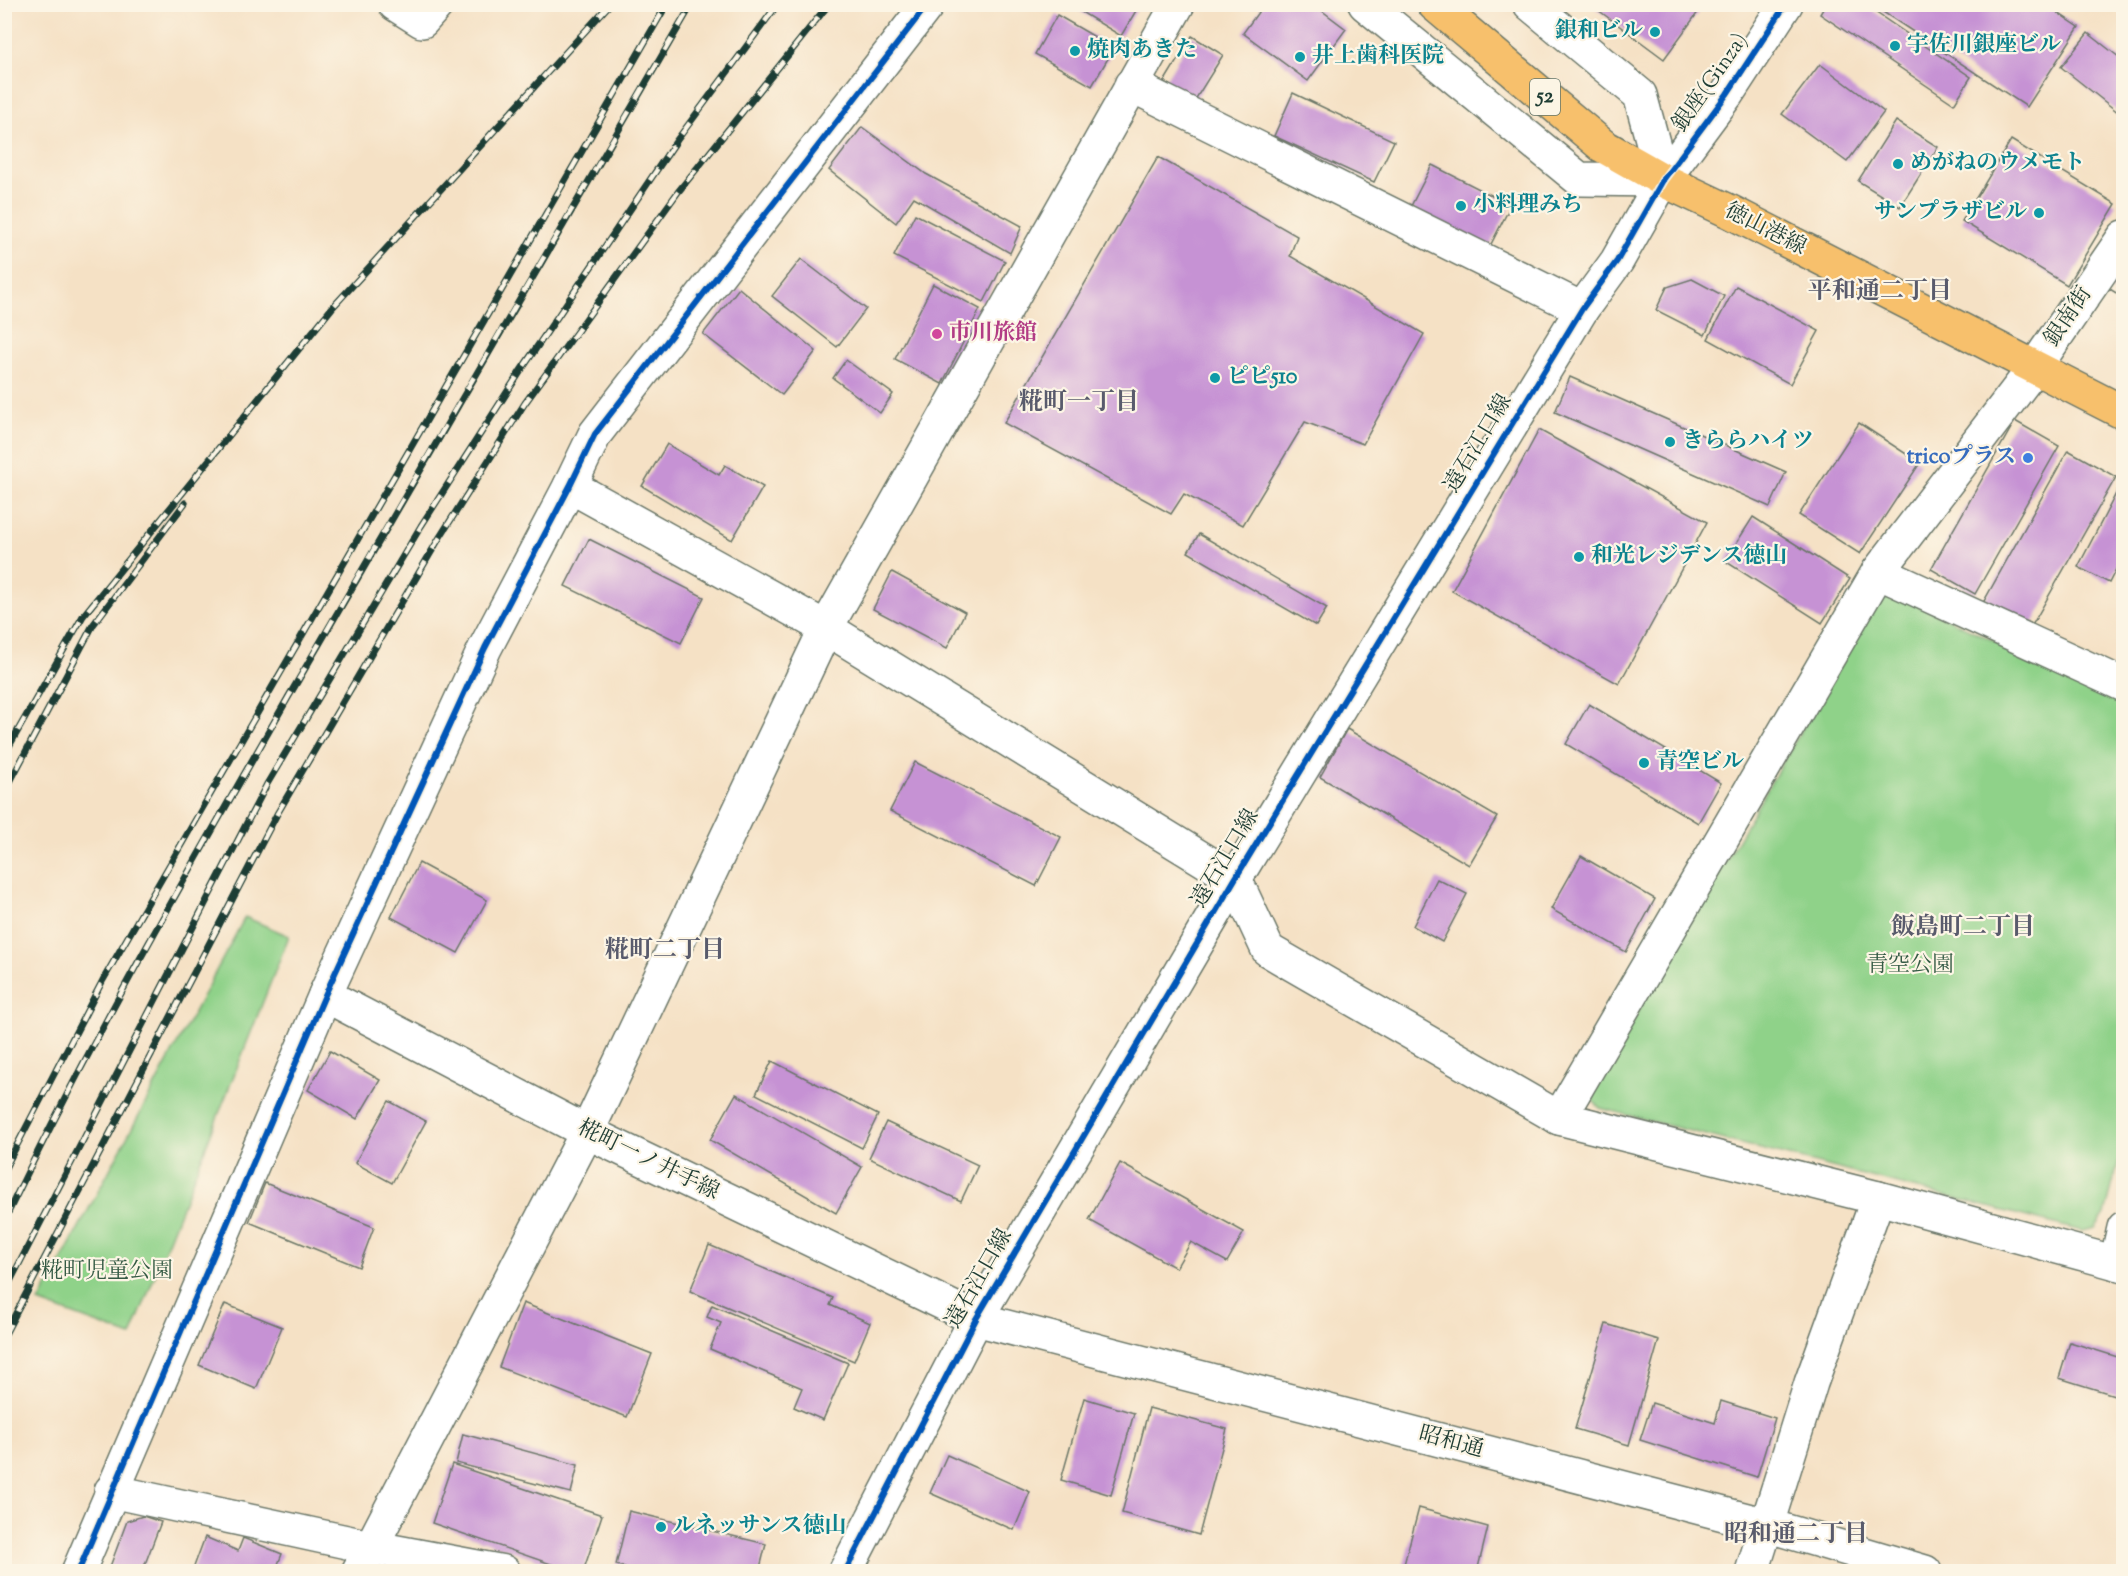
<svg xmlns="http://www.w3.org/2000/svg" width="2128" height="1576" font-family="'Sorts Mill Goudy','Noto Serif JP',serif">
<rect width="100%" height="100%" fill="#fcf5e5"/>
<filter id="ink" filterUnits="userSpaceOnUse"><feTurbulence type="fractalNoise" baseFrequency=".0167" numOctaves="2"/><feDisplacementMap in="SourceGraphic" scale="12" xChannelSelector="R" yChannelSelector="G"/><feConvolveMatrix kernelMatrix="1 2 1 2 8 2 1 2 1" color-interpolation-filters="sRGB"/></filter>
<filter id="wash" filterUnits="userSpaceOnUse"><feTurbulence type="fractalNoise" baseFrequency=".008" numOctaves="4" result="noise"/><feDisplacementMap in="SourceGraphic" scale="24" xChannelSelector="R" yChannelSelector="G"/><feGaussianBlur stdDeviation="1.35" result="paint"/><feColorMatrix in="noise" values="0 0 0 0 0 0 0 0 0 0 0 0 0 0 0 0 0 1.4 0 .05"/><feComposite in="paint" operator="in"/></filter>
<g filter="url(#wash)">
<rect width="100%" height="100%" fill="#f5e1c5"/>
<g fill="#8fd289" stroke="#57885e" stroke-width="1.5">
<path d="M1887,598l18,1 218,102 1,439 -19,74 -10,14 -13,3 -482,-123 -7,-7 1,-14 282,-485z"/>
<path d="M245,917l44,19 -158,400 -92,-34z"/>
</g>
<g id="blocks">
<g fill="#c692d4">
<path d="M1068,4h72l-19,32z"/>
<path d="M1264,4h49l33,25 -38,52 -65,-48z"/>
<path d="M1590,4h114l-40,55z"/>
<path d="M1826,4h37l108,73 -17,27 -134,-90z"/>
<path d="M1879,5h167l33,22 -52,80 -150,-99z"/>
<path d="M1057,15l57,33 -22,38 -57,-32z"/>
<path d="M2088,33l36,28v56l-63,-50z"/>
<path d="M1192,36l31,19 -28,45 -31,-18z"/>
<path d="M1820,64l64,48 -37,50 -65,-48z"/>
<path d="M1293,93l101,48 -20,41 -100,-46z"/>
<path d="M1896,121l42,26 -38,60 -42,-26z"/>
<path d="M862,127l64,47 96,52 -12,27 -96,-56 -18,26 -67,-53z"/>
<path d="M2011,140l105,64 -49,81 -105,-64z"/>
<path d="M1158,157l139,79 -7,20 134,78 -61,110 -58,-22 -62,103 -59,-31 -13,20 -167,-91z"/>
<path d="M1432,165l79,40 -22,43 -79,-40z"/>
<path d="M915,214l90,47 -21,41 -90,-46z"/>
<path d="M2124,255v43l-19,-12z"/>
<path d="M801,259l65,50 -29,38 -65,-51z"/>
<path d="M1692,279l32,17 -19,39 -49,-25 11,-23z"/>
<path d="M933,284l47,25 -38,75 -47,-25z"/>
<path d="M1736,286l83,45 -29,53 -82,-45z"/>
<path d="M739,288l77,63 -34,44 -79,-61z"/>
<path d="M846,360l47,34 -13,19 -47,-35z"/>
<path d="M1570,377l216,95 -16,35 -215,-95z"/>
<path d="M2015,421l44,25 -84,148 -44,-25z"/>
<path d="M1859,423l61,40 -60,91 -61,-39z"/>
<path d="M1539,430l168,92 -88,162 -167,-93z"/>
<path d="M667,444l52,31 6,-10 38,22 -31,53 -90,-54z"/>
<path d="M2068,450l48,27 -86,152 -47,-26z"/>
<path d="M2122,482l2,1v70l-15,30 -31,-16z"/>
<path d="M1753,517l97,62 -28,44 -97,-62z"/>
<path d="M1199,534l128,74 -11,18 -128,-74z"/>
<path d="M589,539l115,58 -23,46 -116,-57z"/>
<path d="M892,572l73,40 -18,36 -74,-39z"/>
<path d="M1589,704l132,79 -23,40 -132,-79z"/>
<path d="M1347,729l150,88 -28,48 -149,-88z"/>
<path d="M915,762l146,75 -25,49 -146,-75z"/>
<path d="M1581,856l74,43 -29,53 -75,-43z"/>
<path d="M419,863l68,37 -29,53 -67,-36z"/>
<path d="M1437,879l30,15 -25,48 -29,-16z"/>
<path d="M330,1051l50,29 -23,39 -49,-29z"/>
<path d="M772,1061l106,54 -16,33 -106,-54z"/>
<path d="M736,1094l126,73 -26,46 -126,-73z"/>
<path d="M389,1101l37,20 -34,62 -37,-20z"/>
<path d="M886,1122l92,43 -17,36 -92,-43z"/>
<path d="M1120,1163l124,69 -17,30 -36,-20 -15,26 -87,-48z"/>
<path d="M265,1183l109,44 -15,40 -110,-45z"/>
<path d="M709,1245l124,53 -3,7 40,18 -16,38 -164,-70z"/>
<path d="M523,1303l129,51 -25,63 -128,-50z"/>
<path d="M225,1304l57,23 -26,62 -57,-24z"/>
<path d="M712,1305l136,58 -25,57 -29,-13 8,-19 -92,-39 11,-26 -14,-6z"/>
<path d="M1606,1324l53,16 -30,105 -54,-16z"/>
<path d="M2070,1342l54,17v39l-65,-20z"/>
<path d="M1084,1398l50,15 -23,82 -50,-15z"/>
<path d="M1721,1401l54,17 -18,59 -117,-37 12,-37 63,20z"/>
<path d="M1149,1408l78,21 -28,106 -77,-22z"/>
<path d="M463,1434l115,31 -7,28 -115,-30z"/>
<path d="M947,1455l83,37 -16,38 -84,-37z"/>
<path d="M452,1464l150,51 -19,57h-9l-142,-49z"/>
<path d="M1419,1508l69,19 -11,45h-75z"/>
<path d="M629,1511l137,33 -7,28h-116l-27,-7z"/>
<path d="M143,1516l18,6 -19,50h-34l19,-51z"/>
<path d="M205,1537l33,14 5,-13 39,16 -7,18h-83z"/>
</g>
</g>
</g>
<g filter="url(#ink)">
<use href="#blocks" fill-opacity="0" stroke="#6a7667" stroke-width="1.5"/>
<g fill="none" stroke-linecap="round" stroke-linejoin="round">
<defs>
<g id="minor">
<path d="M395,4l27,17 15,-17"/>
<path d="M1365,4l214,175 84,1"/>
<path d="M1530,4l110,91 23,85"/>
<path d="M1131,85l451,224"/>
<path d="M570,486l256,142 409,251 33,71 291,168 319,80 246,67"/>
<path d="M1878,572l246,113"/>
<path d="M325,995l262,137 389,187 790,206 159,47"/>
<path d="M1559,1118l319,-546 157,-205 89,-130"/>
<path d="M2116,1263l8,-35"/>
<path d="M111,1491l259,56 134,25"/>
<path d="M78,1572l247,-577 160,-347 85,-162 25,-52 333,-430"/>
<path d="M358,1572l229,-440 239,-504 352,-624"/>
<path d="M845,1572l131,-253 259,-440 347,-570 35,-48 46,-81 64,-86 59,-90"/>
<path d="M1752,1572l59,-189 67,-185"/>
</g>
<path id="major" d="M1434,4l169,142 60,34 68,32 393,201"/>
</defs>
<use href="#minor" stroke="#6a7667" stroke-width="36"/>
<use href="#major" stroke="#6a7667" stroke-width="36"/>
<use href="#minor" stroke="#fff" stroke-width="33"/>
<use href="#major" stroke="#f7c06c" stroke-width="33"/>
<defs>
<g id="rail">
<path d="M4,755l79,-139 249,-308 278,-304"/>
<path d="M4,793l89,-168 92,-122"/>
<path d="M4,1170l99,-190 564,-976"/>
<path d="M4,1221c86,-180 186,-352 285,-525 133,-231 268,-461 403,-692"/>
<path d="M4,1293l263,-509 154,-258 101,-157 155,-229 101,-136"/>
<path d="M4,1336l273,-522 163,-277 85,-134 153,-211 151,-188"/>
</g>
</defs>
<use href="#rail" stroke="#1f3d34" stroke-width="7"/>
<use href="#rail" stroke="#fcf5e5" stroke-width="4.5" stroke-dasharray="14" stroke-linecap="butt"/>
<defs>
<g id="cycleway">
<path d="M78,1572l247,-577 160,-347 85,-162 25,-52 333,-430"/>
<path d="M845,1572l131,-253 259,-440 347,-570 35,-48 46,-81 64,-86 59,-90"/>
</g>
</defs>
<use href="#cycleway" stroke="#fcf5e5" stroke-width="10"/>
<use href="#cycleway" stroke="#0057b8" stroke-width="6"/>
</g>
</g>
<g fill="#0f9aa8" stroke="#fcf5e5" stroke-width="2">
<circle cx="1655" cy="32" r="6"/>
<circle cx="1895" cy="46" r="6"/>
<circle cx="1075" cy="51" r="6"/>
<circle cx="1300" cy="57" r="6"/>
<circle cx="1898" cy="164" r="6"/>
<circle cx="1461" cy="206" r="6"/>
<circle cx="2039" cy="213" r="6"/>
<circle cx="1215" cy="378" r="6"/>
<circle cx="1670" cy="442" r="6"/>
<circle cx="1579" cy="557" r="6"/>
<circle cx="1644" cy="763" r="6"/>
<circle cx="661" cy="1527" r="6"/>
</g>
<circle fill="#d1479c" stroke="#fcf5e5" stroke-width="2" cx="937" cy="334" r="6"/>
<circle fill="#3f7fe0" stroke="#fcf5e5" stroke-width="2" cx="2028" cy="458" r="6"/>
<g text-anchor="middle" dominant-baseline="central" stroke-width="4.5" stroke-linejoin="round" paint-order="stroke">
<rect fill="#fcf5e5" stroke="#617469" stroke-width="1.5" x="1530" y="79" width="30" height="36" rx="4.5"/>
<g font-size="21" font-weight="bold" fill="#1f3d34">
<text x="1545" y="97">52</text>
</g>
<g font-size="22" font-weight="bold" fill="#0d838f" stroke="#fcf5e5" text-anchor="start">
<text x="1643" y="32" text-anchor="end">銀和ビル</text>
<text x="1907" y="46">宇佐川銀座ビル</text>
<text x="1087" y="51">焼肉あきた</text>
<text x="1312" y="57">井上歯科医院</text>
<text x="1910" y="164">めがねのウメモト</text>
<text x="1473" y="206">小料理みち</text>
<text x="2027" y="213" text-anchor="end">サンプラザビル</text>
<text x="1227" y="378">ピピ510</text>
<text x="1682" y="442">きららハイツ</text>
<text x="1591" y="557">和光レジデンス徳山</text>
<text x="1656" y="763">青空ビル</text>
<text x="673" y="1527">ルネッサンス徳山</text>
</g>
<g font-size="22" fill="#1f3d34" stroke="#fcf5e5">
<text transform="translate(1711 83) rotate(-55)">銀座(Ginza)</text>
<text transform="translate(1765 230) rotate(27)">徳山港線</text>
<text transform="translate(2069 317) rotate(-56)">銀南街</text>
<text transform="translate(1479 444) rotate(-59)">遠石江口線</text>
<text transform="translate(1226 859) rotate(-59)">遠石江口線</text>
<text transform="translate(648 1161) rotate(26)">椛町一ノ井手線</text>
<text transform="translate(980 1279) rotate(-60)">遠石江口線</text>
<text transform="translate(1451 1443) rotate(15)">昭和通</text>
</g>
<g font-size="22" font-weight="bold" fill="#b23c85" stroke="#fcf5e5" text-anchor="start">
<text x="949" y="334">市川旅館</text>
</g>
<g font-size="22" font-weight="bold" fill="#366cbe" stroke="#fcf5e5" text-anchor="end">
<text x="2016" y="458">tricoプラス</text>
</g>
<g font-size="22" fill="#355b45" stroke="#fcf5e5">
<text x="1910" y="966">青空公園</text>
<text x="107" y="1272">糀町児童公園</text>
</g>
<g font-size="24" font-weight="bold" fill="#595b6c" stroke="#fcf5e5">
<text x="1880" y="292">平和通二丁目</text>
<text x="1079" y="403">糀町一丁目</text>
<text x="1963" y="928">飯島町二丁目</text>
<text x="665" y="951">糀町二丁目</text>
<text x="1796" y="1535">昭和通二丁目</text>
</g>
</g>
<rect width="2128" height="1576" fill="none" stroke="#fcf5e5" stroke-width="24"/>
</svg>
